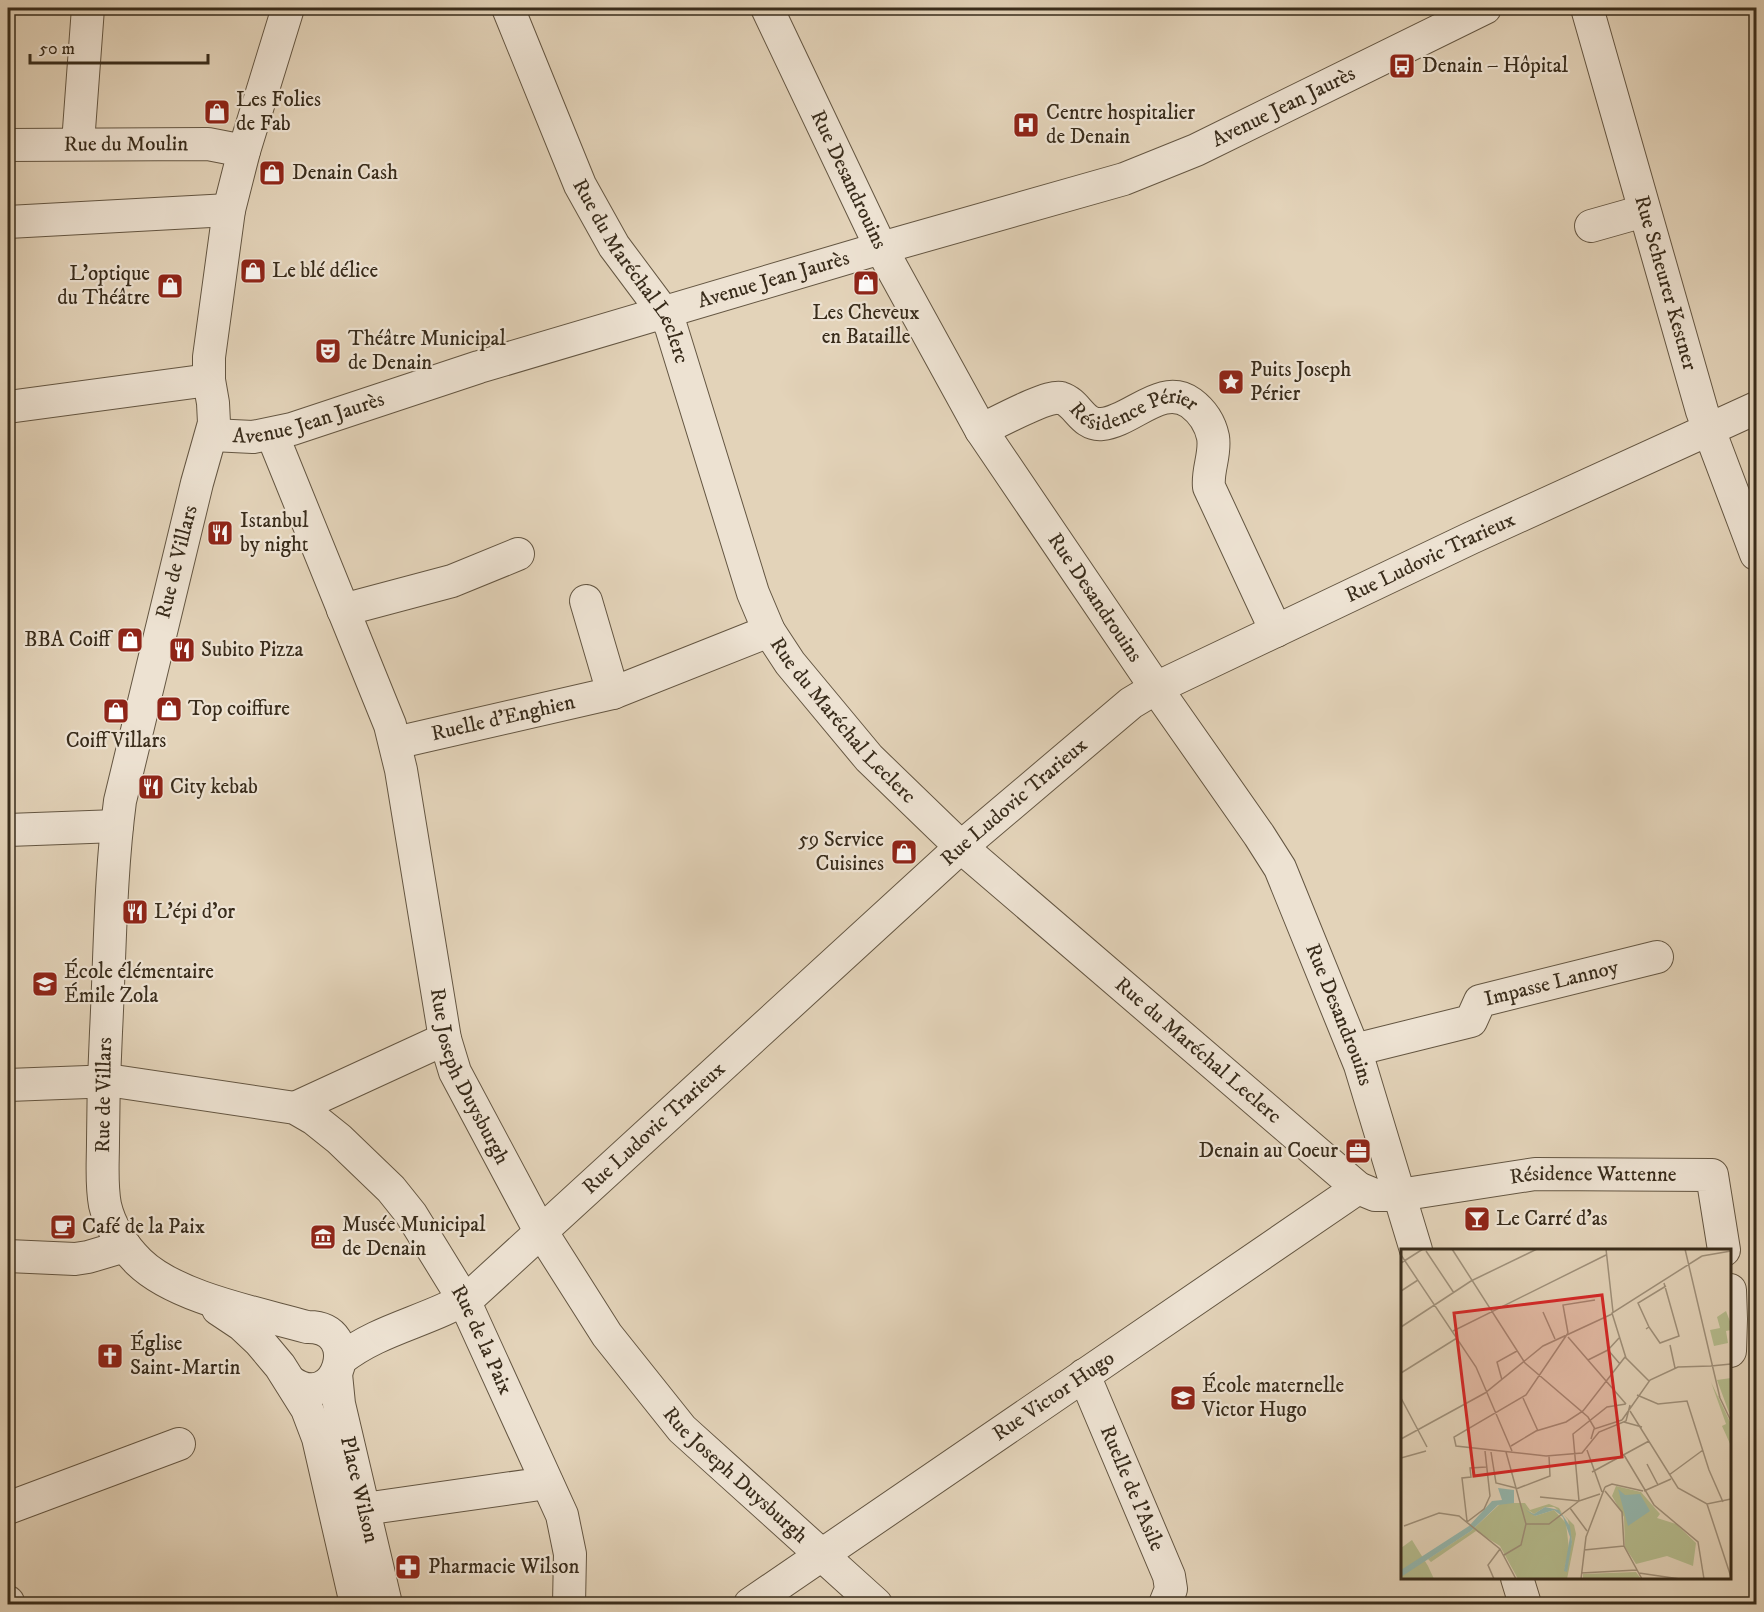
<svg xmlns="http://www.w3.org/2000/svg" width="1764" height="1612" font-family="'IM FELL DW Pica',serif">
<rect width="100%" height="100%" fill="#e3d3b9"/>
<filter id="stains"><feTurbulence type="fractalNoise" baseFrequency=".00333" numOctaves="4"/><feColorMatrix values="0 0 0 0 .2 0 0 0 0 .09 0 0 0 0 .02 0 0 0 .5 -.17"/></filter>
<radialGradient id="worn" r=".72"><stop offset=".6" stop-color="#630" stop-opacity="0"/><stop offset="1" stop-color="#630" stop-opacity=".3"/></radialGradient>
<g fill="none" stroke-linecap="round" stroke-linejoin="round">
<defs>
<g id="minor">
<path d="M288,8l-44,143 -15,59 -20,147v23l4,23 1,20 -17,60 -77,318c-10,76 -10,154 -14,231 -2,36 -3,73 -3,109 0,21 -2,43 2,64 5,22 18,41 34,57 37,36 119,51 168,65 58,-1 31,88 -16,55"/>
<path id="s1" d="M508,8l72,177 34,61 50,67 7,14 82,266 16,38 21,32 79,95 92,89 397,341 17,7h24l136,-21 177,1 12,75"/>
<path id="s2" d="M767,8l114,240 100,182 175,258 103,147 21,33 80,197 56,185"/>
<path id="s3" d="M1587,8l115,403 54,143"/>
<path d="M78,143l10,-135"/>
<path id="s4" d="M8,145l200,-1 36,7"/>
<path d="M8,222l221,-12"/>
<path d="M1591,226l53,-15"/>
<path d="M8,407l201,-27"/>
<path id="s5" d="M981,430c15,-7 68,-36 80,-32 17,5 21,28 41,26 30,-3 60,-42 89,-21 12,9 19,20 22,34 3,17 -6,33 -4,50l67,144"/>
<path id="s6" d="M272,434l118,291 11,45 44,269 10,33 79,148 73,115 75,94 194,175"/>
<path id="s7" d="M212,435l41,2 39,-8 187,-62 402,-119 243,-69 72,-29 289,-142"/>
<path d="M586,601l27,92"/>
<path d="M343,610l109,-29 66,-27"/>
<path id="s8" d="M395,743l218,-50 156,-62"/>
<path d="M8,830l109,-4"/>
<path id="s9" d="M1354,1050l117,-29 9,-20 177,-44"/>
<path id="s10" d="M8,1085l106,-4 181,27 19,11 25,20 52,50 20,25 53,86 98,215 8,39 -1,50"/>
<path d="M295,1108l150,-69"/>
<path d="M8,1256l67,3 13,-2 37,-11"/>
<path d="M1730,1290l1,29 -1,32"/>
<path d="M218,1309l24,16 17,16 21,25 27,43 11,29 38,166"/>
<path id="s11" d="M341,1359c39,-31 90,-38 132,-65l488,-447 170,-144 25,-15 315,-150 285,-130"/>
<path id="s12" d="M336,1374l3,30 47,200"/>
<path id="s13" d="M1084,1375l85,201 2,13 -6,15"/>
<path d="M8,1508l171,-64"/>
<path d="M364,1509l183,-26"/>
<path d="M1517,1578l8,26"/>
<path d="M8,1602v2"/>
<path id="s14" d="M750,1604l608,-416"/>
</g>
</defs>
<use href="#minor" stroke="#645642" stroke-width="34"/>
<use href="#minor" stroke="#ede2d2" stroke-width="32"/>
</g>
<defs>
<symbol id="bus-square" viewBox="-11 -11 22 22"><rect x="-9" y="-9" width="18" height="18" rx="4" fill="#8f2418" stroke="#ede2d2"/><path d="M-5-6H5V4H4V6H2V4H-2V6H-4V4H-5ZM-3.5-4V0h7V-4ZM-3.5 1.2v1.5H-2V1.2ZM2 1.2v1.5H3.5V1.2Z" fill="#fff"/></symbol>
<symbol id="shop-square" viewBox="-11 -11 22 22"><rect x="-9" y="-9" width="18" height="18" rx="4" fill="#8f2418" stroke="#ede2d2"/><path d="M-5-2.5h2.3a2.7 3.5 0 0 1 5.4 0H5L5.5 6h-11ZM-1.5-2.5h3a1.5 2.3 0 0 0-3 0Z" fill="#fff"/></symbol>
<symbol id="hospital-square" viewBox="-11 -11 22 22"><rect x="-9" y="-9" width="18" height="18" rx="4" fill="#8f2418" stroke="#ede2d2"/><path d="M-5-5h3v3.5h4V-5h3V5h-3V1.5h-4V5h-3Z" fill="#fff"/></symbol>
<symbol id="theatre-square" viewBox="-11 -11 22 22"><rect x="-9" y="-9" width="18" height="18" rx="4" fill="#8f2418" stroke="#ede2d2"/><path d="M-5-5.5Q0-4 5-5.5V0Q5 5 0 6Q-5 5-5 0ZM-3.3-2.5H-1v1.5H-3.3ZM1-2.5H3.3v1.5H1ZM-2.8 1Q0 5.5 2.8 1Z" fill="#fff"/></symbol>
<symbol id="sight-square" viewBox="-11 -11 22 22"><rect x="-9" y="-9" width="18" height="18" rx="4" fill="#8f2418" stroke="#ede2d2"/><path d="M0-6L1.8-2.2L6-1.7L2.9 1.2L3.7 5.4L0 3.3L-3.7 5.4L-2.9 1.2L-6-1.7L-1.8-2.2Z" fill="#fff"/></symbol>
<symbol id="restaurant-square" viewBox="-11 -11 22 22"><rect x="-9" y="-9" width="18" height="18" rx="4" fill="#8f2418" stroke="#ede2d2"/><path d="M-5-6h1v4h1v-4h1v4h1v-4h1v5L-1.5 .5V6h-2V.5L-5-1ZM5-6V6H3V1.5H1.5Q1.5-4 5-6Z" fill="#fff"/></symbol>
<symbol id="school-square" viewBox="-11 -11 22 22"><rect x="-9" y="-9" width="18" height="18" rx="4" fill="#8f2418" stroke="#ede2d2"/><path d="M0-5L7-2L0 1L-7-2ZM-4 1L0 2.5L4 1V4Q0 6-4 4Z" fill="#fff"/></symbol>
<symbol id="office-square" viewBox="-11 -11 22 22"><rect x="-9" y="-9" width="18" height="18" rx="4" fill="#8f2418" stroke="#ede2d2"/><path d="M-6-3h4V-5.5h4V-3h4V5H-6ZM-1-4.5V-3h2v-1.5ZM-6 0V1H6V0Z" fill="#fff"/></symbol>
<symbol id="bar-square" viewBox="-11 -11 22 22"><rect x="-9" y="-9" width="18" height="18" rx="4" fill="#8f2418" stroke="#ede2d2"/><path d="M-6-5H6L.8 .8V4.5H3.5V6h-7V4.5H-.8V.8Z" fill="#fff"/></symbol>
<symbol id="cafe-square" viewBox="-11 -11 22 22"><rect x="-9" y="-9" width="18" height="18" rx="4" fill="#8f2418" stroke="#ede2d2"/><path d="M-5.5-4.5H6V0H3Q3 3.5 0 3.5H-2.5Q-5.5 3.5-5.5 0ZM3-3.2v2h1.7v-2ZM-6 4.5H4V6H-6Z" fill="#fff"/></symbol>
<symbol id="museum-square" viewBox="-11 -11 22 22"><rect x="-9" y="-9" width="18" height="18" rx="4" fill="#8f2418" stroke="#ede2d2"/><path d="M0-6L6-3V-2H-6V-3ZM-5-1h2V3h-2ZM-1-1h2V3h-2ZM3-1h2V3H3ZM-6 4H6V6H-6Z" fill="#fff"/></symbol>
<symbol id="church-square" viewBox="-11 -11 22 22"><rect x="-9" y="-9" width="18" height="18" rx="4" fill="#8f2418" stroke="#ede2d2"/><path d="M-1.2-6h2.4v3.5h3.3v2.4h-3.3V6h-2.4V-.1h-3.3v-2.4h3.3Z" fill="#fff"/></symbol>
<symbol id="pharmacy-square" viewBox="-11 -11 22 22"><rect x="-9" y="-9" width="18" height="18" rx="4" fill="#8f2418" stroke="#ede2d2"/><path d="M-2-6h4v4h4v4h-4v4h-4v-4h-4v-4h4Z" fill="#fff"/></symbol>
</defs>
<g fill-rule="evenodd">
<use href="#bus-square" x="1387" y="51" width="30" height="30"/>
<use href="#shop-square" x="202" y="97" width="30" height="30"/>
<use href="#hospital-square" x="1011" y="110" width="30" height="30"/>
<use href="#shop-square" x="257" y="158" width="30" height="30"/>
<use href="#shop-square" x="238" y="256" width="30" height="30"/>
<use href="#shop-square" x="851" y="268" width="30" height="30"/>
<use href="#shop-square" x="155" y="271" width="30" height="30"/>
<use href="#theatre-square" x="313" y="336" width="30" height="30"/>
<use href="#sight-square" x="1216" y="367" width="30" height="30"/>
<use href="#restaurant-square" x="205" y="518" width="30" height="30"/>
<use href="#shop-square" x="115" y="625" width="30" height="30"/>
<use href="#restaurant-square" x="167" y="635" width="30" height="30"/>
<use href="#shop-square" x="154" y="694" width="30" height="30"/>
<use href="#shop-square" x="101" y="696" width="30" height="30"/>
<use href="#restaurant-square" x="136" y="772" width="30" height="30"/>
<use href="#shop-square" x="889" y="837" width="30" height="30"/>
<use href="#restaurant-square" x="120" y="897" width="30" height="30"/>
<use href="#school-square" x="30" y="969" width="30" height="30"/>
<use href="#office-square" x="1343" y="1136" width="30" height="30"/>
<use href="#bar-square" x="1462" y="1204" width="30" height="30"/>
<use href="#cafe-square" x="48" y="1212" width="30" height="30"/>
<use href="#museum-square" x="308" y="1222" width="30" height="30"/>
<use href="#church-square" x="95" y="1341" width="30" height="30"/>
<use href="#school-square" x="1168" y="1383" width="30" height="30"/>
<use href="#pharmacy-square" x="393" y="1552" width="30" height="30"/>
</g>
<g text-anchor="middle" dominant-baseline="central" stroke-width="4.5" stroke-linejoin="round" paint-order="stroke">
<g font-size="21" fill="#392c1b" stroke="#ede2d2" text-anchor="start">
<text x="1422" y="66">Denain – Hôpital</text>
<text x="236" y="100">Les Folies<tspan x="236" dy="24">de Fab</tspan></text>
<text x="1046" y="113">Centre hospitalier<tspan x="1046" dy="24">de Denain</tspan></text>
<text x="292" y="173">Denain Cash</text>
<text x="272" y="271">Le blé délice</text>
<text x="150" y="274" text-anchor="end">L'optique<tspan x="150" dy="24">du Théâtre</tspan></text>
<text x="866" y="313" text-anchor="middle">Les Cheveux<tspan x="866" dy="24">en Bataille</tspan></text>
<text x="348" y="339">Théâtre Municipal<tspan x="348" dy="24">de Denain</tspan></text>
<text x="1250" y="370">Puits Joseph<tspan x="1250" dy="24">Périer</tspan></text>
<text x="240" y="521">Istanbul<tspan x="240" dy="24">by night</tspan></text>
<text x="110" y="640" text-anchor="end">BBA Coiff</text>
<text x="201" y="650">Subito Pizza</text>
<text x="188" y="709">Top coiffure</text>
<text x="116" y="741" text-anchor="middle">Coiff Villars</text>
<text x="170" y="787">City kebab</text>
<text x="884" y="840" text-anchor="end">59 Service<tspan x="884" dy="24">Cuisines</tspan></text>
<text x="154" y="912">L'épi d'or</text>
<text x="64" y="972">École élémentaire<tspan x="64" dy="24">Émile Zola</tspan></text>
<text x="1338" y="1151" text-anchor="end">Denain au Coeur</text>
<text x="1496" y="1219">Le Carré d'as</text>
<text x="342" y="1225">Musée Municipal<tspan x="342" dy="24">de Denain</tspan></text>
<text x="82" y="1227">Café de la Paix</text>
<text x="130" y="1344">Église<tspan x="130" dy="24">Saint-Martin</tspan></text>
<text x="1202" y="1386">École maternelle<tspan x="1202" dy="24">Victor Hugo</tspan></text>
<text x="428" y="1567">Pharmacie Wilson</text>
</g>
<g font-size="21" fill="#392c1b" stroke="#ede2d2">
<text stroke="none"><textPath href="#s7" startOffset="1125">Avenue Jean Jaurès</textPath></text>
<text stroke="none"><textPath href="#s4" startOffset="118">Rue du Moulin</textPath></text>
<text stroke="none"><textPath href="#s2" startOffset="190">Rue Desandrouins</textPath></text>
<text stroke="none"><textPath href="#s1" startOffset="292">Rue du Maréchal Leclerc</textPath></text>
<text stroke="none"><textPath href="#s7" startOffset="585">Avenue Jean Jaurès</textPath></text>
<text stroke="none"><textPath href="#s3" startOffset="286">Rue Scheurer Kestner</textPath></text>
<text stroke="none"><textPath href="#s5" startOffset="170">Résidence Périer</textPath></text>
<text stroke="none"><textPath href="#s7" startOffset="99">Avenue Jean Jaurès</textPath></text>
<text stroke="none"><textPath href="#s11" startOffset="1365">Rue Ludovic Trarieux</textPath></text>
<text transform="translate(177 562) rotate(-76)">Rue de Villars</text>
<text stroke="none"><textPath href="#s2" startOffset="676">Rue Desandrouins</textPath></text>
<text stroke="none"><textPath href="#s8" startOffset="111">Ruelle d'Enghien</textPath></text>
<text stroke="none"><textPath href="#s1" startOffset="796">Rue du Maréchal Leclerc</textPath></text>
<text stroke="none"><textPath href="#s11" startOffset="879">Rue Ludovic Trarieux</textPath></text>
<text stroke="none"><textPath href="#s9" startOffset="216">Impasse Lannoy</textPath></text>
<text stroke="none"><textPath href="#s2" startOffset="1162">Rue Desandrouins</textPath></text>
<text stroke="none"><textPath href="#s1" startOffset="1282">Rue du Maréchal Leclerc</textPath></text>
<text stroke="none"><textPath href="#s6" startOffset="676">Rue Joseph Duysburgh</textPath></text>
<text transform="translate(104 1095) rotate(-89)">Rue de Villars</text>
<text stroke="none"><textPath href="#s11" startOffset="393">Rue Ludovic Trarieux</textPath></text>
<text stroke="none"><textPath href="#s1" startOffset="1731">Résidence Wattenne</textPath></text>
<text stroke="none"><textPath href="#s10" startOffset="592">Rue de la Paix</textPath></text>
<text stroke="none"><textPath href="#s14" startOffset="368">Rue Victor Hugo</textPath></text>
<text stroke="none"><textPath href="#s6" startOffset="1162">Rue Joseph Duysburgh</textPath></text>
<text stroke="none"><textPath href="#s12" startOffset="118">Place Wilson</textPath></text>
<text stroke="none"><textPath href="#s13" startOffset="123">Ruelle de l'Asile</textPath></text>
</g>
</g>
<g transform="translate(1401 1249)">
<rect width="330" height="330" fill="#e3d3b9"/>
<path d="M325,62l5,13v6l-5,1 2,12 -14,3 -4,-16 10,-2 -3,-11zM330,129v40l-14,-38zM310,133l20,42v22l-9,-20 4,-2zM215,237l25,6 19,22 -3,4 19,6 20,19 -3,23 -26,-10 -31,8 -11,-17 -1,-30 -12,-21zM100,254h24l5,7 19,-6 10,4 3,5 -8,-6h-9l-11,7 -7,-5 8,7 19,-6 12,13 3,26 -5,22 8,-29 -4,-22 -4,-5 10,10 2,9 -9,45h-49l-18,-33 -24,-15 -45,31 -3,-3 43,-28zM11,291l16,26 6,13h-33v-31zM235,323l5,7h-58v-5z" fill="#b5bc8e"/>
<path d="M97,239l16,2v13l-16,2 -27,26 -70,46v-7l68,-44 23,-25 10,-1zM217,240l7,6 15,-1 10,17 -22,15zM144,258l14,3 11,16 2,16 -5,30 -3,-1 6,-34 -7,-20 -9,-7 -19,6 -10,-6 9,4z" fill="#95b8af"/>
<path fill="none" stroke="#9f907a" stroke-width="1.5" d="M51,0l73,114 63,54 7,12M205,0l7,63M284,0l35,149M25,2l28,42M0,6l75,112 36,84M301,7l29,-5M0,14l22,-14M0,42l17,-11M142,63l12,27M0,78l70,-46 66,-32M248,78l-11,-24 28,-17M245,80l3,-2 11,16 19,-7 -15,-53M52,82l153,-76M167,84l-42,62 -72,42 2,9 90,10 36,-3 17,-21 27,-11 4,-16M167,84l-5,-28 32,-5M167,88l58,67M218,89l-11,12 12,14M269,96l5,23M187,111l20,-10M310,117l20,-2M0,124l56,-35M101,131l-5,-18 20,-11M248,132l-23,-23 -14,-45 90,-57M236,146l21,9 29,-3 22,69 14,32M318,147l12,25M0,149l26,49M122,149l15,33M229,162l48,77 29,16 24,-5M221,171l28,-40 28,-13 33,-1M223,173l18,5M0,190l84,-46 58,-47 69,-32M190,190l3,-10 28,-9M110,197l25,-15 30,-9 17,-11 42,-54M186,201l15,42M90,203l5,31 20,5M223,206l30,50 44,37 6,37M0,209l25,-7M246,215l11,21M191,223l57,-31M268,226l34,-25M204,238l7,-3 31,7M115,240l34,-13 -1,-20M204,242l17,21 2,34 18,33M243,242l27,-12M139,248l39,4 21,-7M178,252l-6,-67 34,-27 19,-3M306,255l24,73M169,259l17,23M66,272l-5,-43 9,-1 -1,-9 16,-1M66,273l17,-13 6,-13 -5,-45M125,275h23l30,-23M3,277l35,-13 20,3 41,33 16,30M183,301l40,-4M103,306l17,-10 5,-21 -20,-72M180,324l56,-3M238,324l41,6M93,330l-6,-14 12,-16M180,330l5,-42 19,-50"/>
<path fill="#d62828" fill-opacity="0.15" stroke="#d62828" stroke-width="3" d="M201,46l20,162 -148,19 -20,-163z"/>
<rect width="330" height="330" fill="none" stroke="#392c1b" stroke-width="3"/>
</g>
<rect width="1764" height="1612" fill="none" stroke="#e3d3b9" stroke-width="30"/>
<rect x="9" y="9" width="1746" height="1594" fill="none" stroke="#392c1b" stroke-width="3"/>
<rect x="15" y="15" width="1734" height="1582" fill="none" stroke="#392c1b" stroke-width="1.5"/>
<path d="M30 54v9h178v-9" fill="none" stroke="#392c1b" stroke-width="3"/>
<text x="39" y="54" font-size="18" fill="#392c1b" stroke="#ede2d2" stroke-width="4.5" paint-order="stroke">50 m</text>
<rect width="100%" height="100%" filter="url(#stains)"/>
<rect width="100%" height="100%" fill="url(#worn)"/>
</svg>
